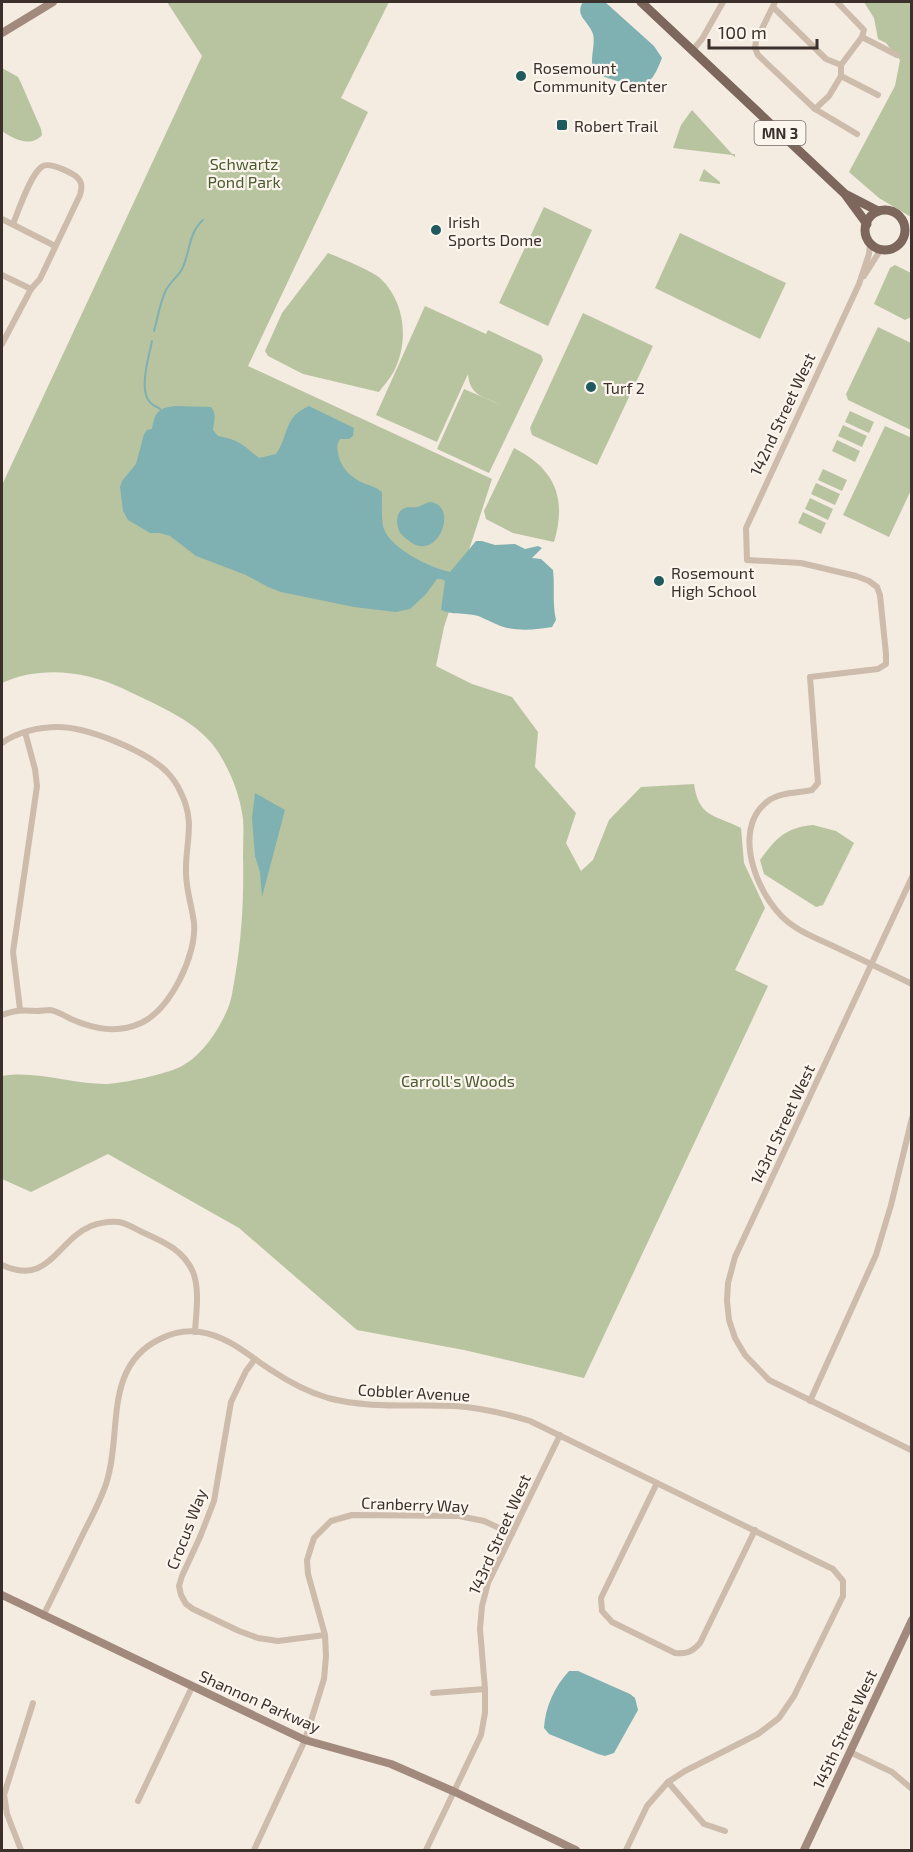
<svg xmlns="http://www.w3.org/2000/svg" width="913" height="1852" font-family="'Exo 2',sans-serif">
<rect width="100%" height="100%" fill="#f4ebe1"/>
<g fill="#b8c4a0">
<path d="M167,2h222l-48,96 27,14 -120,254 244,113 -48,148 -8,39 36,18 40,13 26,35 -3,35 41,46 -10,30 15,28 12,-11 16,-40 32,-33 53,-3c5,34 20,30 47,44l3,35 21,45 -30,62 33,16 -184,392 -120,-28 -107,-20 -118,-102 -131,-74 -77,38 -29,-13v-103c34,-6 69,8 103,8 16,0 61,-10 75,-17 22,-11 39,-37 48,-59 4,-9 5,-21 7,-31 7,-41 9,-80 8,-122 0,-12 1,-24 0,-36 -3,-23 -11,-44 -23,-64 -20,-34 -62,-49 -96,-66 -37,-18 -84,-24 -122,-6v-198l200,-429z"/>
<path d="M864,2h47v215l-32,-19 -30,-26 46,-86 5,-26 -14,-17 -8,-4 -4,-21z"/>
<path d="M2,68l16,9 3,6 20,46 1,6c-11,13 -29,4 -40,-4z"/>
<path d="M692,110l40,44h3v3l-3,-2 -59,-7 8,-23z"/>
<path d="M704,169l16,13v2l-21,-3z"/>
<path d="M544,207l48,23 -44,96 -49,-23z"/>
<path d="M680,233l106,50 -26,56 -105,-51z"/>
<path d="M328,253c12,5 45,18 53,26 25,24 28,65 12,94 -4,7 -10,13 -14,19l-76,-18 -35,-18 -3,-5 17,-38z"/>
<path d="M895,265l16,8v44l-6,3 -31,-16 16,-36z"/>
<path d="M425,306l61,28 2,-4 53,25 2,5 -54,113 -52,-24 27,-60 37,16c-17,-9 -31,-8 -33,-31l-31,68 -61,-27z"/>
<path d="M583,313l70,33 -56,119 -65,-30 -2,-7z"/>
<path d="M878,327l33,16v87l-63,-30 -2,-6z"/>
<path d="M850,411l24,11 -5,11 -24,-11z"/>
<path d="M843,425l24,11 -5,11 -24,-11z"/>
<path d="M885,426l27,12 -1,52 -22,47 -46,-22z"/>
<path d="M837,440l23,11 -5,11 -23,-11z"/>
<path d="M514,448c41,21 53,50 40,94l-41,-9 -27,-14 -2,-8z"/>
<path d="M823,469l24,11 -5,11 -24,-11z"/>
<path d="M816,483l24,11 -5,11 -24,-11z"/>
<path d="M810,498l23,11 -5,11 -23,-11z"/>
<path d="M803,512l23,11 -5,11 -23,-11z"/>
<path d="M813,825l23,6 18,12 -31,62 -7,2 -52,-33 -4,-14c15,-21 26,-33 53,-35z"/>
</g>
<g fill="#7fb0b2">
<path d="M583,2h22l49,44 8,12c-3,7 -7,19 -14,24 -9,6 -46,-3 -53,-11 -7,-8 1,-25 -2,-37 -4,-13 -19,-18 -10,-32z"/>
<path d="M175,406l36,1c6,7 3,14 2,23l5,6c22,4 25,9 41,22l17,-4c13,-18 7,-37 33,-48l45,22 -1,8 -4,3h-9c-4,6 -3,10 -1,18 3,13 16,24 30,28 5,2 8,3 13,7 0,8 -1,30 2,37 7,20 47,39 66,43l26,-31h6l13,4 20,-1 10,5 13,-3 4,2 -10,10 9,1 12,11c2,17 -1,33 3,50l-4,7c-17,3 -40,5 -56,-3 -8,-3 -13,-7 -22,-9 -11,-2 -22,0 -33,-5l4,-29 -4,-2h-4l-11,15 -16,15 -14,3 -42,-5 -73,-15 -13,-5 -22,-12 -50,-19 -26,-20 -10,-3h-10l-10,-6 -12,-7 -5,-9 -3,-24 2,-6 14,-17 8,-30 3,-4 5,-1c3,-17 6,-21 23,-23z"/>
<path d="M430,502c29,3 9,58 -18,41 -3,-2 -8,-6 -11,-9 -5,-6 -6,-21 2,-25 5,-3 9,-1 14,-2 5,-1 8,-4 13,-5z"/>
<path d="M255,793l30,17 -23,87 -2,-25 -5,-16 -3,-38z"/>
<path d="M569,1671h9l52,23 5,4 3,12 -24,43 -9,3 -7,-2 -49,-20 -5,-6c1,-21 11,-42 25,-57z"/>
</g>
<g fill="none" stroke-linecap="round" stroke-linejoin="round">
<g stroke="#7fb0b2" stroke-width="2">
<path d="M154,331c4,-14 6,-29 12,-41 5,-9 14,-15 17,-23 7,-16 6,-35 20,-47"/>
<path d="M152,341c-3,16 -15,52 0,63 2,2 6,3 8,5"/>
</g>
<g stroke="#cdbbac" stroke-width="6">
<path d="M775,2l-19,39 -1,7 3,7 57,54 14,-13 12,-20v-11l21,-28 2,-7 -27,-28"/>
<path d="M773,7l53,52 15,6"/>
<path d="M862,37l35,18"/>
<path d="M692,51l10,-12 21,-37"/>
<path d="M841,76l37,19"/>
<path d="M815,109l42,25"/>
<path d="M2,219l53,27"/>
<path d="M870,244l-1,10 -10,30 -113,244 1,32 54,3 55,13 13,5 8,6 3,8 6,59v10l-8,5 -68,8 8,106 -6,7c-14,3 -32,2 -44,11 -40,29 -8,105 27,126 12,8 25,13 38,19 26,12 52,25 79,38"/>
<path d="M2,275l29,14"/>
<path d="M864,276l17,-27"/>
<path d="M2,344l29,-55 9,-10 40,-84c1,-5 3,-9 0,-14 -3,-7 -30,-19 -37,-15 -12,6 -25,46 -30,58"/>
<path d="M2,743c15,-11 37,-16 56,-16 29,0 86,23 108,44 5,5 12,15 15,22 15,30 4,50 5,80 0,17 6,33 8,50 3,31 -23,86 -53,100 -24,11 -47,6 -70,-4 -6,-3 -14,-8 -21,-9 -4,0 -9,1 -13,1 -15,-1 -21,-1 -35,4"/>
<path d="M912,877l-177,380 -7,26 -1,18 2,19 6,18 10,17 24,25 142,70 1,-2"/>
<path d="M20,1009l-7,-57 24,-166 -2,-17 -10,-37"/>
<path d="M2,1265c47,22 55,-25 89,-39 8,-3 20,-5 28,-4 7,1 15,6 21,9 22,10 43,18 53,41 7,18 3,41 2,60"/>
<path d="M255,1359l-9,12 -15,31 -17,99 -14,36 -18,39 -3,10 2,9 5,9 7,5 46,22 19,7 20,3 47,-6"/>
<path d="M810,1401l66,-146 15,-50 21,-87"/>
<path d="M657,1483l-56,115 1,13 10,11 63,31c12,1 17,-1 25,-10l55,-113"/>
<path d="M43,1616c14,-28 27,-55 40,-82 8,-16 17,-32 23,-50 17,-50 -4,-117 54,-145 12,-6 27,-9 40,-7 28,4 49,24 71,38 18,12 37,22 57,28 42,11 84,6 127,8 27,2 49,7 75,15l303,148 10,12v15l-49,100 -15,22 -21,16 -73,37 -17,11 -21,24 -21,44"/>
<path d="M433,1693l52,-4"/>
<path d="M850,1752l42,20 20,17"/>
<path d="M668,1782l36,42 21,7"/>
<path d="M138,1801l54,-114"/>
<path d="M21,1850l-14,-36 -3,-19 29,-92"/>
<path d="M254,1850l51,-110 19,-61 2,-23 -1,-21 -17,-61 -1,-14 7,-22 17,-17 21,-6 107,1 25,5 28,13"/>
<path d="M426,1850l55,-115 4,-22v-24l-5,-60 2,-23 6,-23 72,-148"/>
</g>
<g stroke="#a18a7d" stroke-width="8">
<path d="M2,33l51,-31"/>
<path d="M2,1595l303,145 86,24 64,28 121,58"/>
<path d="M804,1850l108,-230"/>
</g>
<g stroke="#7d675c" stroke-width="9">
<path d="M641,2l204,192 22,30"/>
<path d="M847,195l31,16"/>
<circle cx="885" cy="230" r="20"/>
</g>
</g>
<g fill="#1f5a5e" stroke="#fbf5ee" stroke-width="2">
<circle cx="521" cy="76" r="6"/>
<rect x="556" y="119" width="12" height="12" rx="3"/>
<circle cx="436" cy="230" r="6"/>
<circle cx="591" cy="387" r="6"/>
<circle cx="659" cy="581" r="6"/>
</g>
<g text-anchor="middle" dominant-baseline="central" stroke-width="4.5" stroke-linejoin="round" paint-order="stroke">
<rect fill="#fbf5ee" stroke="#756b66" stroke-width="1.5" x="754.5" y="121" width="51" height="24" rx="4.5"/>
<g font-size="15" font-weight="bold" fill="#3b302b">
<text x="780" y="133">MN 3</text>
</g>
<g font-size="16" fill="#3b302b" stroke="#fbf5ee" text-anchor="start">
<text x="533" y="67">Rosemount<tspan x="533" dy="18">Community Center</tspan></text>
<text x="574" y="125">Robert Trail</text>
<text x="448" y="221">Irish<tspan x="448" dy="18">Sports Dome</tspan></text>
<text x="603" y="387">Turf 2</text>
<text x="671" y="572">Rosemount<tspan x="671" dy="18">High School</tspan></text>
</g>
<g font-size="16" fill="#4a5a2e" stroke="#fbf5ee">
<text x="244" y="163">Schwartz<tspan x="244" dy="18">Pond Park</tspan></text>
<text x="458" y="1080">Carroll's Woods</text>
</g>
<g font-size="16" fill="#3b302b" stroke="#fbf5ee">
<text transform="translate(782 414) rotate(-65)">142nd Street West</text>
<text transform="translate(782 1124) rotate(-65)">143rd Street West</text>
<text transform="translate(414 1392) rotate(3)">Cobbler Avenue</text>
<text transform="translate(415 1504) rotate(2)">Cranberry Way</text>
<text transform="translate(186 1529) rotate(-69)">Crocus Way</text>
<text transform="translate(499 1534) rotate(-66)">143rd Street West</text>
<text transform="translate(260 1701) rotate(24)">Shannon Parkway</text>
<text transform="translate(844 1729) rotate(-65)">145th Street West</text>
</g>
</g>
<rect width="913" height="1852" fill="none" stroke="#3b302b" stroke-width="6"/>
<path d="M709 39v9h108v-9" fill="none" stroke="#3b302b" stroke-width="3"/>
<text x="718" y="39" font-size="18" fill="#3b302b" stroke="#fbf5ee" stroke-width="4.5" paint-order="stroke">100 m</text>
</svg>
